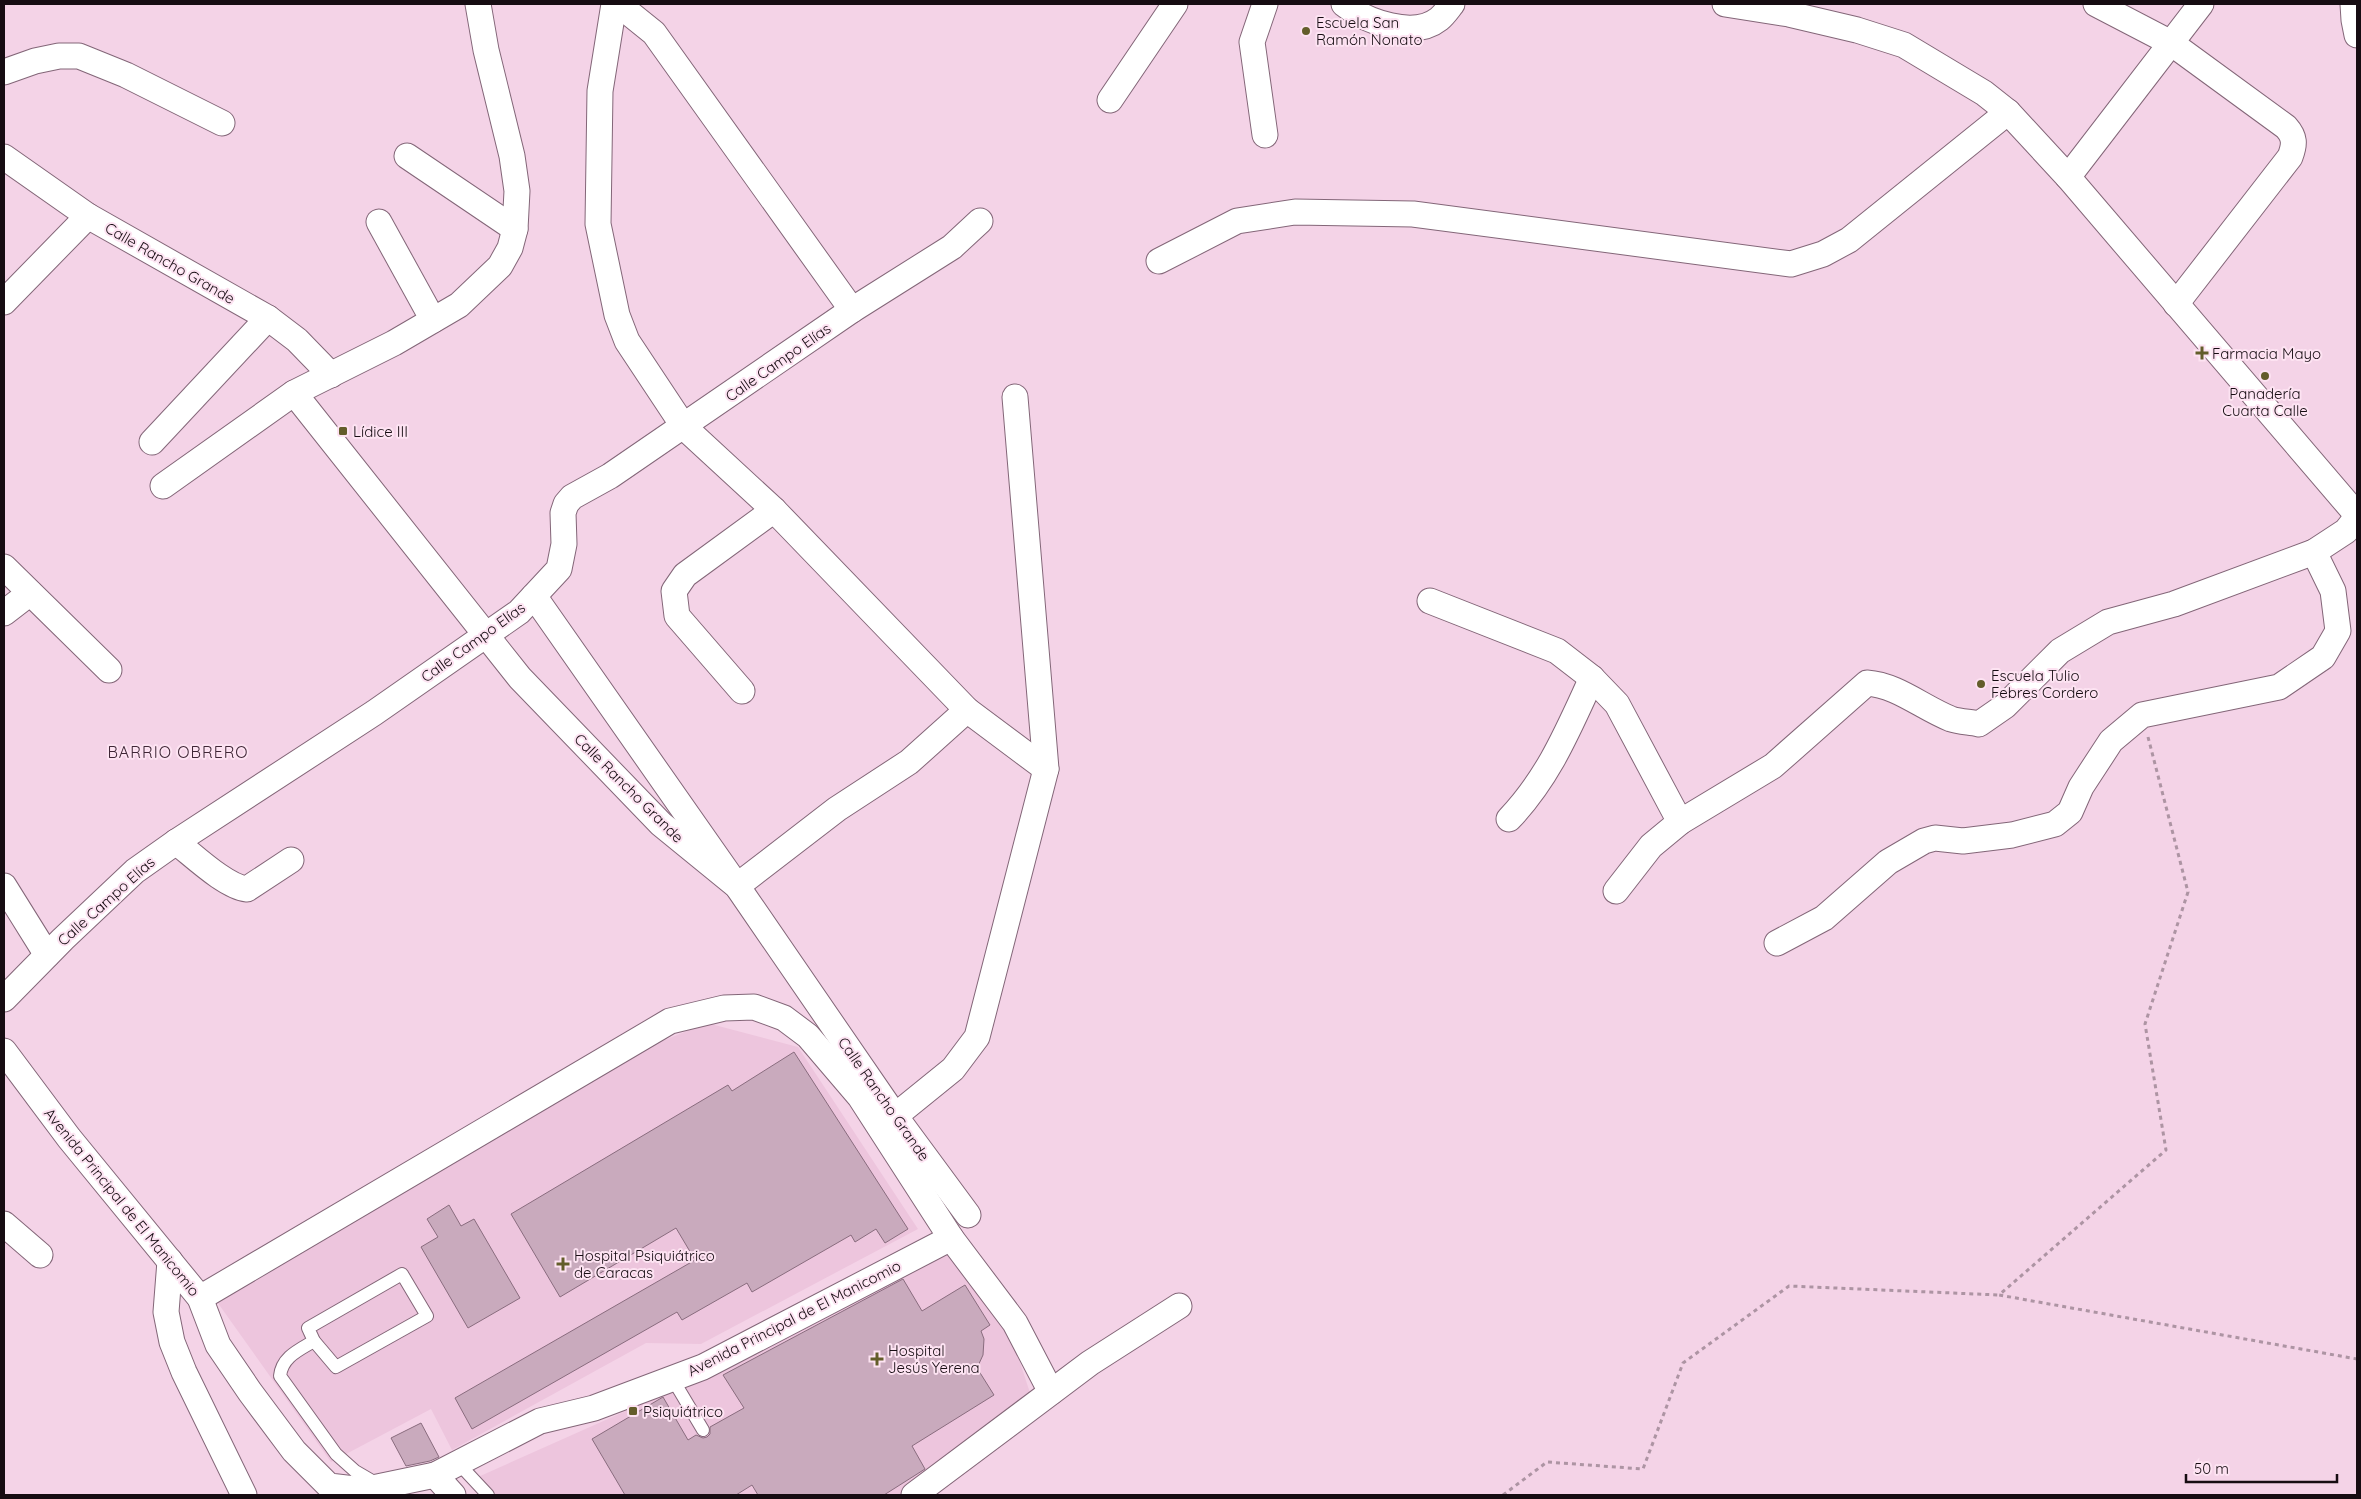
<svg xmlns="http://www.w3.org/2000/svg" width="2361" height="1499" font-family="Quicksand,sans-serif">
<rect width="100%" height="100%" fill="#f4d3e7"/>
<g fill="#edc5dd">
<path d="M707,1023l91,24 120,182 -217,115 -55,-1 -194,107 -21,-41 -100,53 -116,-163 390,-235z"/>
<path d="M946,1252l61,71 27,82 -132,90h-420l-13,-14 195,-87z"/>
</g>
<g fill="#c9aabd" stroke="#896c7e">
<path d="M794,1052l114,177 -23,14 -9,-14 -21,13 -4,-7 -99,57 -5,-9 -65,37 -5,-8 -205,117 -17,-31 240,-138 -19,-32 -116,69 -49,-83 217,-129 4,6z"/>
<path d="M449,1205l12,21 13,-7 46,79 -52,30 -47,-81 17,-10 -11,-18z"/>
<path d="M903,1279l19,32 43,-26 25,40 -9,6 3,8 -1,16 -6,13 17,27 -82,51 13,23 -41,26h-126l-6,-10 -16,10h-111l-33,-56 71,-42 25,43 8,-5 7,3 4,-1 3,-3v-7l34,-19 -21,-33z"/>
<path d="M421,1423l18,34 -9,4 -24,5 -15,-28z"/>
</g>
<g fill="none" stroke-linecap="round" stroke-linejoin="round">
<defs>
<g id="lane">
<path d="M402,1274l25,42 -91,51 -22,-26 -6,-13z"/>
<path d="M314,1341c-15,9 -32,16 -34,35l56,78 19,17 24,14"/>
<path d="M672,1378l31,52"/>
<path d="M459,1464l29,31"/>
</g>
<g id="street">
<path d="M614,4l-14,87 -2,133 19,91 10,26 57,86 90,83 193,200 79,59"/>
<path d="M618,4l36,29 198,277"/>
<path d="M1265,4l-13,38 13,93"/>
<path d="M1344,4c22,18 70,35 95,15 5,-4 9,-10 13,-15"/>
<path d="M1725,4l64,10 68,16 47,15 80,48 24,19 60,65 289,338"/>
<path d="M2096,4l75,39 115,84c9,10 9,17 4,30l-114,147"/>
<path d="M2353,4l1,16 3,15"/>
<path d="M4,72l31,-11 24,-5h20l47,19 96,48"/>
<path d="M1110,100l65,-96"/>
<path d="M407,156l108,73"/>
<path d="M4,157l84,59 180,102 29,22 34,35"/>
<path d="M2068,177l133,-173"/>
<path d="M379,222l54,98"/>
<path d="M1159,261l78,-40 58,-9 118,2 378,50 32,-10 26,-14 159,-128"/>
<path d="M4,302l84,-86"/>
<path d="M294,393l226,285 141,146 76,62 158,230 73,99"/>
<path d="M152,442l116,-124"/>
<path d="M163,486l131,-93 100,-50 65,-38 41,-39 10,-18 5,-19 2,-38 -5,-35 -26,-106 -8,-46"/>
<path d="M4,567l105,103"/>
<path d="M534,596l203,290 100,-77 72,-47 58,-52"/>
<path d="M1430,601l127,50 35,27 25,26 63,118"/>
<path d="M4,613l26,-20"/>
<path d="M742,691l-65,-75 -3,-25 11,-16 89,-65"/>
<path d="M1509,819c40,-42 59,-89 83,-141"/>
<path d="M176,842c17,13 50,45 71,47l44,-29"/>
<path d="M4,886l43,69"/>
<path d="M1616,891l35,-45 29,-24 93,-56 94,-83c30,2 56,25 84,36 9,3 19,3 28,5l26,-18 55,-55 48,-29 66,-18 140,-52 32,-21 11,-14"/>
<path d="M1777,943l47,-25 64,-56 36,-21 11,-3 28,3 49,-6 43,-11 15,-12 11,-25 30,-46 31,-26 137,-28 44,-30 15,-26 -5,-40 -19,-39"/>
<path d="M4,999l59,-60 72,-68 41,-29 198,-129 145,-101 40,-43 5,-25 -1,-31 3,-9 6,-7 38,-21 242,-166 100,-63 28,-26"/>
<path d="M4,1051l65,87 131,160 18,47 32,47 44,59 35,35 34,4 72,-15 105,-54 54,-13 109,-41 248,-129"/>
<path d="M895,1116l58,-47 24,-32 69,-268 -31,-372"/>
<path d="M4,1224l36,31"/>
<path d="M170,1261l-4,51 6,30 12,30 60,123"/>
<path d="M200,1298l470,-277 54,-13 30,-1 30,11 24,18 52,61 91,141 64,85 36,69"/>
<path d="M435,1475l18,20"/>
<path d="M914,1495l176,-132 89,-57"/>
</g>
</defs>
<use href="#lane" stroke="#836678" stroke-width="14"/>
<use href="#street" stroke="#836678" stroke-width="27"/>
<g stroke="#ad94a3" stroke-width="3" stroke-dasharray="4 4" stroke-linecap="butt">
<path d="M2148,737l40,155 -43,132 21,126 -167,145 358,64"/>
<path d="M1503,1495l44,-33 96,7 40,-106 106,-77 210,9"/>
</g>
<use href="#lane" stroke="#fff" stroke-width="12"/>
<use href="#street" stroke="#fff" stroke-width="25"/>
</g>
<g fill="#635d2a" stroke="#fde3f2" stroke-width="2">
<circle cx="1306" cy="31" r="5"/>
<path d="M2199.5 345.5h5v5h5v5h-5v5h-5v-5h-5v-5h5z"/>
<circle cx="2265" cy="376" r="5"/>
<rect x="338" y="426" width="10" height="10" rx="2.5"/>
<circle cx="1981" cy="684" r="5"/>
<path d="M560.5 1256.5h5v5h5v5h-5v5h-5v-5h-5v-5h5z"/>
<path d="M874.5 1351.5h5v5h5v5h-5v5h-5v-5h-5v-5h5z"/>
<rect x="628" y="1406" width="10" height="10" rx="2.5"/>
</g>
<g text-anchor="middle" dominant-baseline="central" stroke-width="4" stroke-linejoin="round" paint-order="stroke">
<g font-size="15" fill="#160c12" stroke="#fde3f2" text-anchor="start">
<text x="1316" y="22">Escuela San<tspan x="1316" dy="17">Ramón Nonato</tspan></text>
<text x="2212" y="353">Farmacia Mayo</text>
<text x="2265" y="393" text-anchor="middle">Panadería<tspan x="2265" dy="17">Cuarta Calle</tspan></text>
<text x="353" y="431">Lídice III</text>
<text x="1991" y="675">Escuela Tulio<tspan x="1991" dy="17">Febres Cordero</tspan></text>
<text x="574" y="1255">Hospital Psiquiátrico<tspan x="574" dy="17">de Caracas</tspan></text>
<text x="888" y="1350">Hospital<tspan x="888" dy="17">Jesús Yerena</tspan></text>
<text x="643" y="1411">Psiquiátrico</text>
</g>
<g font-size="15" fill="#160c12" stroke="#fde3f2">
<text transform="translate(170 263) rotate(30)">Calle Rancho Grande</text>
<text transform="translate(778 362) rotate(-35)">Calle Campo Elías</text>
<text transform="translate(473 642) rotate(-36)">Calle Campo Elías</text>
<text transform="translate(629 788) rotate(45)">Calle Rancho Grande</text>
<text transform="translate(106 901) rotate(-42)">Calle Campo Elías</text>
<text transform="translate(884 1099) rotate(55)">Calle Rancho Grande</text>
<text transform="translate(122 1202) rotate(51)">Avenida Principal de El Manicomio</text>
<text transform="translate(794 1318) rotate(-27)">Avenida Principal de El Manicomio</text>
</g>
<g font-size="16" letter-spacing="1" fill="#3f2636" stroke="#fde3f2">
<text x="178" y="752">BARRIO OBRERO</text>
</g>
</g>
<rect width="2361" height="1499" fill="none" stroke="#160c12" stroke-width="10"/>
<path d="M2186 1474v8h151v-8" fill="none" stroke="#160c12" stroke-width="2.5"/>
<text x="2194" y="1474" font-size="15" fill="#160c12" stroke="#fde3f2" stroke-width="4" paint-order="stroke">50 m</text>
</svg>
